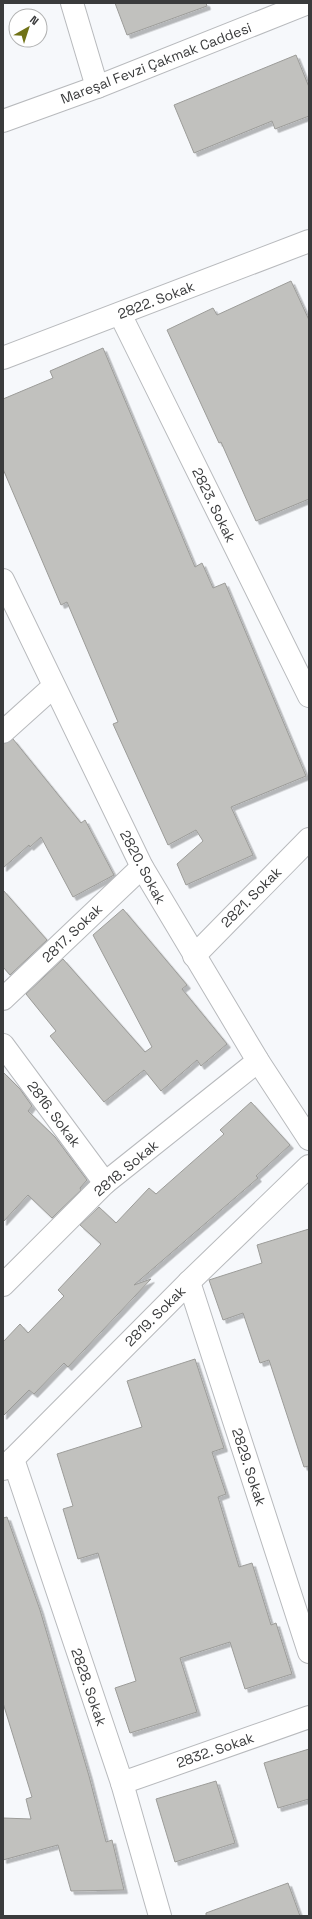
<svg xmlns="http://www.w3.org/2000/svg" width="312" height="1919" font-family="'Space Grotesk',sans-serif">
<defs>
<filter id="shadow"><feDropShadow dx="3.5" dy="3.5" stdDeviation="0" flood-color="#0004"/></filter>
</defs>
<rect width="100%" height="100%" fill="#f6f8fb"/>
<g fill="#c1c1be" stroke="#9c9c99" filter="url(#shadow)">
<path d="M115,3h91l1,3 -80,29z"/>
<path d="M296,55l13,32v29l-34,13 -3,-8 -78,32 -20,-48z"/>
<path d="M291,281l18,39v179l-53,22 -35,-79 -2,1 -52,-113 46,-22 4,7z"/>
<path d="M103,348l92,219 7,-4 11,25 12,-5 81,193 -75,31 22,48 -67,30 -9,-21 26,-23 -7,-11 -28,15 -55,-121 5,-2 -51,-120 -6,3 -58,-136v-70l50,-21 -3,-7z"/>
<path d="M13,739l68,84 4,-3 29,55 -41,22 -32,-60 -11,10 -1,-2 -26,23v-124z"/>
<path d="M3,890l44,50 -37,35 -7,-8z"/>
<path d="M123,909l64,76 -5,4 45,55 -26,22 -4,-6 -36,31 -17,-21 -40,32 -54,-66 6,-5 -30,-37 37,-35 82,93 7,-5 -59,-112z"/>
<path d="M3,1072l17,17 12,17 -4,5 27,26 32,43 -7,8 1,2 -29,28 -24,-23 -25,27z"/>
<path d="M251,1102l39,43 -34,31 2,2 -124,107 17,-6 -83,88 -4,-4 -30,31 -5,-4 -26,26v-74l17,-18 8,9 36,-37 -6,-6 43,-46 -21,-19 19,-18 17,16 33,-35 7,6 68,-60 -4,-4z"/>
<path d="M309,1229v237l-5,1 -35,-107 -9,3 -17,-50 -20,7 -14,-40 53,-17 -5,-18z"/>
<path d="M195,1359l29,89 -12,4 14,42 -8,3 21,70 13,-4 19,62 5,-2 16,51 -47,15 -15,-47 -50,16 17,54 -67,21 -15,-45 21,-7 -38,-128 -20,6 -15,-50 10,-3 -16,-52 85,-27 -15,-46z"/>
<path d="M7,1517l33,93 49,166 17,66 6,-2 12,50 -53,1 -13,-46 -55,15v-42l28,1 -5,-20 6,-2 -29,-94v-185z"/>
<path d="M309,1749v50l-31,9 -14,-45z"/>
<path d="M216,1781l19,62 -60,19 -19,-63z"/>
<path d="M288,1883l12,33h-94v-3z"/>
</g>
<g fill="none" stroke-linecap="round" stroke-linejoin="round">
<defs>
<g id="minor">
<path d="M72,3l25,84"/>
<path d="M120,314l189,382"/>
<path d="M3,358l306,-117"/>
<path d="M3,732l50,-45"/>
<path d="M194,956l115,-117"/>
<path d="M3,999l139,-132"/>
<path d="M3,1045l102,138"/>
<path d="M189,1282l120,370"/>
<path d="M3,1285l102,-102 153,-122"/>
<path d="M13,1459l109,324 38,133"/>
<path d="M122,1783l187,-66"/>
</g>
<g id="tertiary">
<path d="M3,580l139,287 116,194 51,78"/>
<path d="M3,1469l186,-187 120,-116"/>
</g>
<path id="secondary" d="M3,121l94,-34 211,-84"/>
</defs>
<use href="#minor" stroke="#b8babd" stroke-width="24"/>
<use href="#tertiary" stroke="#b8babd" stroke-width="24"/>
<use href="#secondary" stroke="#b8babd" stroke-width="24"/>
<use href="#minor" stroke="#fff" stroke-width="22"/>
<use href="#tertiary" stroke="#fff" stroke-width="22"/>
<use href="#secondary" stroke="#fff" stroke-width="22"/>
</g>
<g text-anchor="middle" dominant-baseline="central" stroke-width="4" stroke-linejoin="round" paint-order="stroke">
<g font-size="14" fill="#3a3b3c" stroke="#fff">
<text transform="translate(156 63) rotate(-21)">Mareşal Fevzi Çakmak Caddesi</text>
<text transform="translate(156 300) rotate(-21)">2822. Sokak</text>
<text transform="translate(214 505) rotate(64)">2823. Sokak</text>
<text transform="translate(143 867) rotate(62)">2820. Sokak</text>
<text transform="translate(251 897) rotate(-45)">2821. Sokak</text>
<text transform="translate(72 933) rotate(-44)">2817. Sokak</text>
<text transform="translate(54 1114) rotate(53)">2816. Sokak</text>
<text transform="translate(126 1168) rotate(-40)">2818. Sokak</text>
<text transform="translate(155 1316) rotate(-45)">2819. Sokak</text>
<text transform="translate(249 1467) rotate(72)">2829. Sokak</text>
<text transform="translate(89 1687) rotate(71)">2828. Sokak</text>
<text transform="translate(215 1750) rotate(-19)">2832. Sokak</text>
</g>
</g>
<rect width="312" height="1919" fill="none" stroke="#3a3b3c" stroke-width="8"/>
<g transform="translate(28 28) rotate(39)"><circle r="19" fill="#ffffff" stroke="#b0b1b1"/>
<path d="M0-3L7 15L0 10L-7 15Z" fill="#707216"/>
<text y="-6" font-size="11" font-weight="bold" text-anchor="middle" fill="#3a3b3c">N</text>
</g>
</svg>
